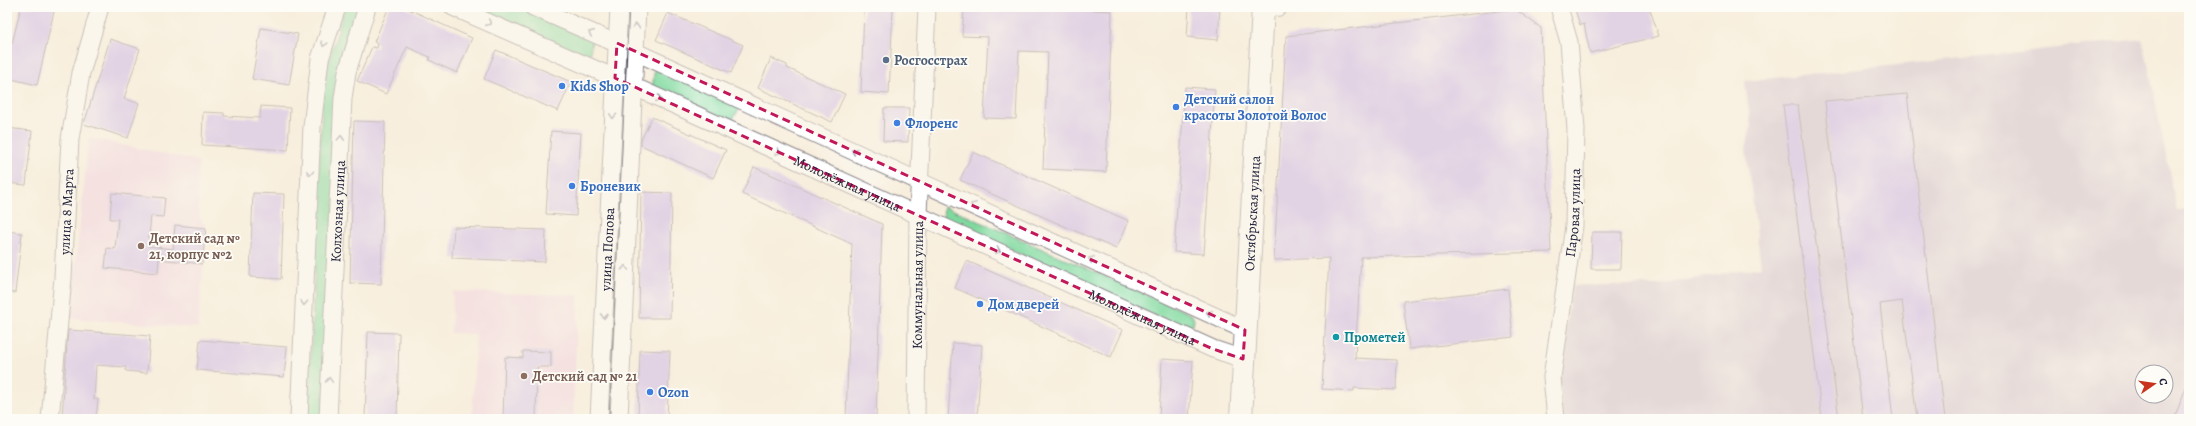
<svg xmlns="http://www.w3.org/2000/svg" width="2196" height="426" font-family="Alegreya,serif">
<rect width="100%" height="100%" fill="#fdfcf7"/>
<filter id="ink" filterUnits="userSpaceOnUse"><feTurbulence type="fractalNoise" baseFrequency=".025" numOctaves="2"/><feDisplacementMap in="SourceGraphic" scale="8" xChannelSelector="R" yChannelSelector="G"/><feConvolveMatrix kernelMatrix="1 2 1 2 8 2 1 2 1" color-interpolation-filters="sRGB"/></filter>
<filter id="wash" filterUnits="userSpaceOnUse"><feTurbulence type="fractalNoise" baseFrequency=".012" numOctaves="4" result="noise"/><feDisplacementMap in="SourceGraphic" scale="16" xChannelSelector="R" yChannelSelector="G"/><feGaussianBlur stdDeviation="0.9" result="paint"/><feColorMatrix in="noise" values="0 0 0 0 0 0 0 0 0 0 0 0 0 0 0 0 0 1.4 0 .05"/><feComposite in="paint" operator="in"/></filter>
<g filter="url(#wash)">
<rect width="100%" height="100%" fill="#f8eedd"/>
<g fill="#f0d0e4">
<path d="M89,138l109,23 1,56 7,11 -8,100 -128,-10z"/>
<path d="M453,291l125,5 -5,123h-101l4,-85 -25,-1z"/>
</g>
<path fill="#cebed1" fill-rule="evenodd" d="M2143,39l34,172 12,-1v209h-626l-5,-40 14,-93 13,-1h73l103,-18 -15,-118 5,-23 -6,-45zM2142,372h24v24h-24z"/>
<g fill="#7fd99e" stroke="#507e6c">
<path d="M345,7h16l-19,60 -20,352h-14l14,-316 5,-36z"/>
<path d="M462,7h56l74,33 -3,21z"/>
<path d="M655,68l85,40 -10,15 -78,-34z"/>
<path d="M944,206l231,101 17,8 2,5 -1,5 -5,3 -8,-1 -237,-108z"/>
</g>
<g id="blocks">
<g fill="#c8b2ee">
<path d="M21,7h34l-18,78 -30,-7v-35l5,1z"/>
<path d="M389,7h15l68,31 -15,35 -28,-13 1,-3 -23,-10 -21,47 -29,-13 15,-34 5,1 1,-4 -4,-2z"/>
<path d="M964,7h67l81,4 -6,161 -63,-3 5,-117 -29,-1 -3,68 -32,-1 4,-81 -26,-1z"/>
<path d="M1189,7h31l-2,33 -31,-3z"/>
<path d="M1574,7h75l10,29 -69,17 -6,-29 -4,1z"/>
<path d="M864,8l29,1 -4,85 -28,-2z"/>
<path d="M1515,9l26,19 10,224 -190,5 -6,101 42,2 -1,30 -42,-2v3l-32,-2 7,-131 -55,2 12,-224z"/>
<path d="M668,13l75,32 -12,28 -75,-33z"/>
<path d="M261,28l37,6 -9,51 -37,-6z"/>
<path d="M110,39l30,10 -16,50 15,4 -11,35 -44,-14z"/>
<path d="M496,50l75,32 -13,29 -74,-32z"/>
<path d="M771,58l16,7v3l58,26 -13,28 -74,-34z"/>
<path d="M1185,87l30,2 -11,165 -30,-2z"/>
<path d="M1907,94l38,325h-28l-15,-118 -22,3 13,115h-30l-38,-318z"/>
<path d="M1783,105h15l41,314h-17z"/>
<path d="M261,106l29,2 -2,42 -86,-5 1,-33 21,1v3l36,2z"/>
<path d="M884,108h25l-1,34 -25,-1z"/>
<path d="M652,117l74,33 -13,28 -72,-33v-5z"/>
<path d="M354,121l31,1 -4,162 -31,-1z"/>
<path d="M7,128l25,3 -6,54 -19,-2z"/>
<path d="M551,131l30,2 -5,83 -30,-2z"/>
<path d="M973,152l156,69 -13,28 -156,-69z"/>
<path d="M754,167l128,57 -6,195h-30l6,-175 -110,-50z"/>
<path d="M641,192l31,1 -2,125h-31z"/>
<path d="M112,193l53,5 -2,19 -12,-1 -3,30 25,3 2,-24 31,3 -4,36 -43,-5 -1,14 -53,-5 2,-20 8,1 3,-30h-8z"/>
<path d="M253,193l31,1 -3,85 -31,-2z"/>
<path d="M454,227l92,3 -1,32 -93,-4z"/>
<path d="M7,231l15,2 -7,60 -8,-1z"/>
<path d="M1592,232h30l-1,37h-30z"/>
<path d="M967,261l156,69 -12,27 -156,-69z"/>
<path d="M1508,289l5,48 -104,12 -6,-48z"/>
<path d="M68,330l82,6 -3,37 -21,-2v-4l-30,-2 -2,34h4l-2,20 -34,-2z"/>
<path d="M368,332l31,1 -2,86h-32z"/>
<path d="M200,340l87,7 -3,30 -87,-7z"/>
<path d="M953,343l29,2 -5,74h-29z"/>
<path d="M640,350l30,1 -3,68h-29z"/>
<path d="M523,351l28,1v15h-14l-1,52h-33l2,-62 18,1z"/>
<path d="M1162,359l31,2 -4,58h-30z"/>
<path d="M2188,382l1,37h-15z"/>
</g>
</g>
</g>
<g filter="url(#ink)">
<use href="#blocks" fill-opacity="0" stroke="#8d888c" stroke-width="1"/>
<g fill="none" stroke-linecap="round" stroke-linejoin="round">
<defs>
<g id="minor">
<path id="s1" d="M453,7l171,75 589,267 30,10"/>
<path d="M533,7l94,41 618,282"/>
<path d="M1263,9l16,-2"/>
<path id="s2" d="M50,419l13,-141 7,-139 11,-66 19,-66"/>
<path d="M299,419l13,-292 8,-68 17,-52"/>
<path id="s3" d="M328,419l15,-321 4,-26 20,-65"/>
<path id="s4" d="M599,419l20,-412"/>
<path d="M619,419l18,-412"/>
<path id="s5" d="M916,419l2,-204 9,-208"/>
<path id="s6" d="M1556,419l-4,-42 22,-151 2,-97 -7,-87 -10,-35"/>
</g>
<g id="major">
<path id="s7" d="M1241,419l22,-412"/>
</g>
</defs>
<use href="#minor" stroke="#8d888c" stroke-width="19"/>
<use href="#major" stroke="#8d888c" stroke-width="24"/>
<use href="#minor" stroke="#fff" stroke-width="17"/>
<use href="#major" stroke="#fff" stroke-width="22"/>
<path stroke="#22223b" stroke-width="1" d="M609,419l20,-412"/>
</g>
<defs><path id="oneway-chevron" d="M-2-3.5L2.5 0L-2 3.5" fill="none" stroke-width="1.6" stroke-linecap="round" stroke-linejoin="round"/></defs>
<g stroke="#9c9ca7">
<use href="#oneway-chevron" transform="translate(489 23) rotate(24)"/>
<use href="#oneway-chevron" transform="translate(636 26) rotate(-87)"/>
<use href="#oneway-chevron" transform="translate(591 33) rotate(-156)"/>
<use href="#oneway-chevron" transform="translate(324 44) rotate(108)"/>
<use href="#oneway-chevron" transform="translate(659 99) rotate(24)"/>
<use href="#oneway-chevron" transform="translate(613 116) rotate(93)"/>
<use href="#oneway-chevron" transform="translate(341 138) rotate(-87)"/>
<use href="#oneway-chevron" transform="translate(854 151) rotate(-156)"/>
<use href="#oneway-chevron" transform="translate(778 152) rotate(24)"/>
<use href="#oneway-chevron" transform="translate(310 173) rotate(93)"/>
<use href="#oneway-chevron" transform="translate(973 205) rotate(-155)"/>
<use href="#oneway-chevron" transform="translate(998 251) rotate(24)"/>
<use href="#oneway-chevron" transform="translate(1091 259) rotate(-155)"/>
<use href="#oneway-chevron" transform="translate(625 268) rotate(-88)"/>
<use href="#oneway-chevron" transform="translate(304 303) rotate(93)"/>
<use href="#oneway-chevron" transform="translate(1209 313) rotate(-155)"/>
<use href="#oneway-chevron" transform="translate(604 316) rotate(93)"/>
<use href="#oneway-chevron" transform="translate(329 380) rotate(-88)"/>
</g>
</g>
<path d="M0 0H2196V426H0ZM617,43l628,287 -2,29 -30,-10 -598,-271z" fill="#f8eedd" fill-opacity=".55" fill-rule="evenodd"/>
<path fill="none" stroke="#c2185b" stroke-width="3" stroke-dasharray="8 5" stroke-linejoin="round" d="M617,43l628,287 -2,29 -30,-10 -598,-271z"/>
<circle fill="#5c6f8a" stroke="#fdfcf7" stroke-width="1.5" cx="886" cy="60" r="4"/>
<g fill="#3f7fe0" stroke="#fdfcf7" stroke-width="1.5">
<circle cx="562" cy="86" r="4"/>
<circle cx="1176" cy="107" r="4"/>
<circle cx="897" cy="123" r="4"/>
<circle cx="572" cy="186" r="4"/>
<circle cx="980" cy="304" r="4"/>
<circle cx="650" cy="392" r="4"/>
</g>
<g fill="#8d6e63" stroke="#fdfcf7" stroke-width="1.5">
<circle cx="141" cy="246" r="4"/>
<circle cx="524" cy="376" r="4"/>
</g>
<circle fill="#0f9aa8" stroke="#fdfcf7" stroke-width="1.5" cx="1336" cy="337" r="4"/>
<g text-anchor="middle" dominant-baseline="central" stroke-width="3.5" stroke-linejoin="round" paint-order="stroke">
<g font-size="14" font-weight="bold" fill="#4e5e75" stroke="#fdfcf7" text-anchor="start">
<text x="894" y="60">Росгосстрах</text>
</g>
<g font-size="14" font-weight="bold" fill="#366cbe" stroke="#fdfcf7" text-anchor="start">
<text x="570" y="86">Kids Shop</text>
<text x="1184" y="99">Детский салон<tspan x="1184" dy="16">красоты Золотой Волос</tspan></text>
<text x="905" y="123">Флоренс</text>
<text x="580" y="186">Броневик</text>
<text x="988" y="304">Дом дверей</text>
<text x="658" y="392">Ozon</text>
</g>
<g font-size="14" fill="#22223b" stroke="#fdfcf7">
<text stroke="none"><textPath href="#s1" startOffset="432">Молодёжная улица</textPath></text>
<text stroke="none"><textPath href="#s2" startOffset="208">улица 8 Марта</textPath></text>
<text stroke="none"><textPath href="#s3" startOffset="208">Колхозная улица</textPath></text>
<text stroke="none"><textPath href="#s7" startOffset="206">Октябрьская улица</textPath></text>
<text stroke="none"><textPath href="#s6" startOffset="208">Паровая улица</textPath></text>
<text stroke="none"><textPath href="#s4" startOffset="170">улица Попова</textPath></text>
<text stroke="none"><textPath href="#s5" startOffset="134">Коммунальная улица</textPath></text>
<text stroke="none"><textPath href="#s1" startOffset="756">Молодёжная улица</textPath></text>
</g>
<g font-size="14" font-weight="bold" fill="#785e54" stroke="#fdfcf7" text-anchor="start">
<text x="149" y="238">Детский сад №<tspan x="149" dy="16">21, корпус №2</tspan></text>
<text x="532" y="376">Детский сад № 21</text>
</g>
<g font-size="14" font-weight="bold" fill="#0d838f" stroke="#fdfcf7" text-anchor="start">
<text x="1344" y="337">Прометей</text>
</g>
</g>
<rect width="2196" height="426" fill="none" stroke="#fdfcf7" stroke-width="24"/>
<g transform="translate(2154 384) rotate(77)"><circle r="19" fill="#fdfcf7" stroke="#a5a5ac"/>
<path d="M0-3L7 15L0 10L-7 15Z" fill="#c8321e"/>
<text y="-6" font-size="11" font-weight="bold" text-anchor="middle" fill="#22223b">С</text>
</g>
</svg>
